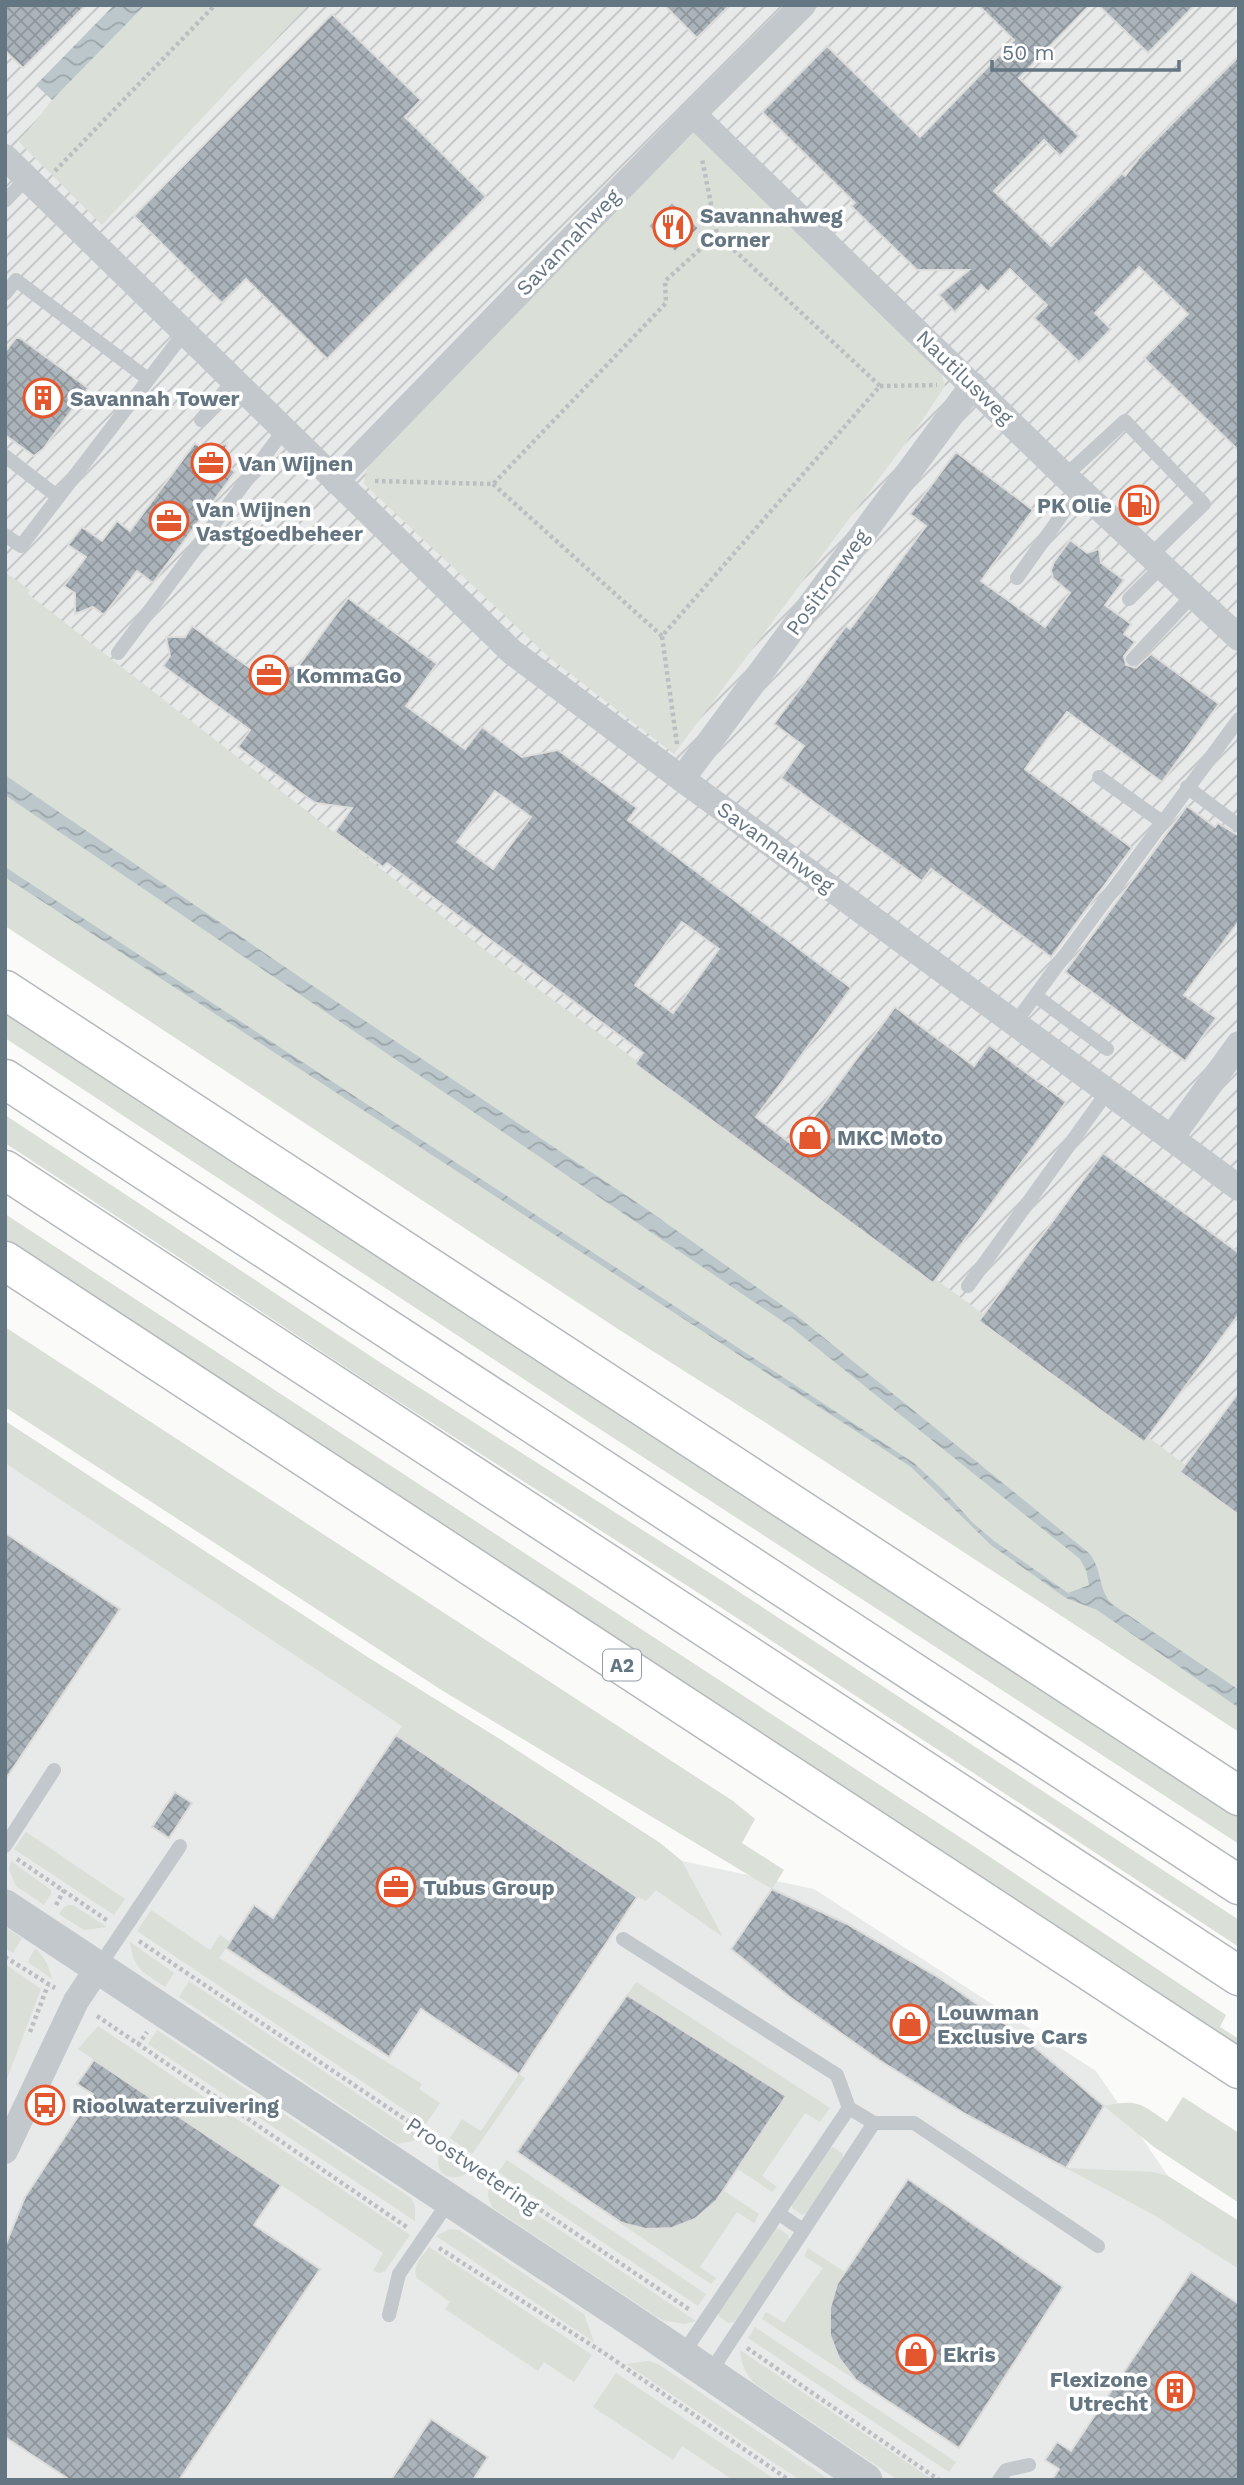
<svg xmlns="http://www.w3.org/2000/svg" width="1244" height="2485" font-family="'Work Sans',sans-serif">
<defs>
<pattern id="industrial-furrows" width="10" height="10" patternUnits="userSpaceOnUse" patternTransform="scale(1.75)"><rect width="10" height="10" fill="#e8e9e9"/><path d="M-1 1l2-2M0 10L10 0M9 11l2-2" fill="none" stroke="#c0c1c2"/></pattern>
<pattern id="water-waves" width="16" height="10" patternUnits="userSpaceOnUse" patternTransform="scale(1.75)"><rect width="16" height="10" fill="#bbc7cb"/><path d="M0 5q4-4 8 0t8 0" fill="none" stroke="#9ca6aa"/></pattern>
<pattern id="building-cross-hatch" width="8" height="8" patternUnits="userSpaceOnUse" patternTransform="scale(1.75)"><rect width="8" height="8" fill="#aab3b9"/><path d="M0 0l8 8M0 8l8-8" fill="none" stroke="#8e969c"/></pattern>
</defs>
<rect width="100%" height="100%" fill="#fafaf8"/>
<path fill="#e8e9e9" d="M5,1421l364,237 129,80 162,105 22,18 132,28 282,182 72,105 71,46v258h-1234z"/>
<path fill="url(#industrial-furrows)" d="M5,5h1234v1589l-1234,-829z"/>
<g fill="#dadfd7">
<path d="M145,5h163l-206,220 -83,-83 33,-42z"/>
<path d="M693,130l248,243 4,13 -26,39 -245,329 -124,-96 -186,-174 4,-21z"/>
<path d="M5,572l25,18 -2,4 461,359 497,363 253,189v227l-479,-313 -142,-90 -613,-403z"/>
<path d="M5,1011l1234,805v28l-650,-422 -584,-384z"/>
<path d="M5,1115l379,250 340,217 515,338v27l-528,-346 -340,-217 -366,-241z"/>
<path d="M5,1214l973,635 248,166 -6,12 19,12v11l-1234,-807z"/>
<path d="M5,1327l728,474 22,18 -13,24 42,27 -12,19 -329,-198 -438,-284z"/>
<path d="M5,1421l364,237 129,80 162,105 22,18 41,76 -67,-47 -10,11 -9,-4 -241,-162 6,-9 -397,-263z"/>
<path d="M26,1832l99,67 -11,16 -100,-66z"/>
<path d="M11,1861l40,29v4l-7,11 -28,-19 -7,-16z"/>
<path d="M69,1905h4l34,22 -23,3 -25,-16 5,-7z"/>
<path d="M151,1910l59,40 10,-15 10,7 -11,16 203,126 -3,5 21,14 -14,21 -289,-193z"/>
<path d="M5,1927l17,11 -9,15 -8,-5z"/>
<path d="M130,1942l44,31 -9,14c-22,-16 -31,-16 -35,-45z"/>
<path d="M35,1948c10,9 14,18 17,31l-24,-17z"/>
<path d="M5,1964l36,25 -36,95z"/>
<path d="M189,1981l230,154 -6,6 -16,3 -218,-147z"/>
<path d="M636,1982l194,126 -10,14 -15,-9 -43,63 15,11 -5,5 -34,-23 47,-73 -158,-101z"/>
<path d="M98,2026l312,209 -25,36 -6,2 -6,-2 10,-18 -305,-204z"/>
<path d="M157,2030l254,168 4,8v15l-267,-177z"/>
<path d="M519,2074l6,4 -53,76 -22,-16 12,-19 19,12z"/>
<path d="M1183,2097l56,36v70l-85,-56 -50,-41c34,-7 36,-3 63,16z"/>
<path d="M833,2147l10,7v7l-35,52 -6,2 -10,-7v-6l35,-52z"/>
<path d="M441,2150l29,21c-18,15 -40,2 -29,-21z"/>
<path d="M507,2160l199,134 -8,12 -200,-134z"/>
<path d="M1066,2168l87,4 15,4 71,45v48l-85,-54z"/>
<path d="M491,2184l205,137 -11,3 -23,-4 -169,-112c-5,-9 -7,-14 -2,-24z"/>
<path d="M724,2191l35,23 -5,9 -17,-11 -37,55 16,11 -5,6 -103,-69c44,25 86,17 116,-24z"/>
<path d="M778,2228l10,7 1,6 -55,81 -6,1 -9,-7v-6l54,-80z"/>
<path d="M450,2229l9,1 125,84 10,28 -158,-106z"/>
<path d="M429,2247l163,108 -18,27 -30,-20 -6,9 -93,-62 5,-7 -33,-24c-6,-12 5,-21 12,-31z"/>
<path d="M808,2248l37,24c-23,36 -21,77 11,108l-94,-61 4,-7 18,11 39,-55 -19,-12z"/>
<path d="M755,2327l201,135 -7,10 -201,-134z"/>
<path d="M740,2350l193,130h-35l-144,-97c-9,-11 -13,-19 -14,-33z"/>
<path d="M648,2361l10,3 172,116h-30l-174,-116z"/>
<path d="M616,2373l160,107h-43l-51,-34 -9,14 -80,-53z"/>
</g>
<g fill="url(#water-waves)">
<path d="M114,5h31l-93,95 -16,-15z"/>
<path d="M5,775l299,205 338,226 154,109 293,238c14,17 8,35 23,51l127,86v18l-142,-98 -31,-12 -75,-53 -80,-78 -906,-590v-10l909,596 28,26 30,33 22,19 74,52 21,-8 -3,-15 -6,-11 -289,-232 -786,-532z"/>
</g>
<g fill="url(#building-cross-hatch)" stroke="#dcdcda" stroke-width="2" fill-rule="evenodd">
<path d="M5,5h81l-63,63 -18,-17z"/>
<path d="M664,5h66l-33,33z"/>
<path d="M978,5h112l-71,73 60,58 -19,20 -16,-16 -50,51 57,55 71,-73 3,3 17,-22 97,-98v395l-95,-93 44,-44 -49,-47 -44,46 16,16 -32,33 -45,-44 13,-13 -37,-36 -22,23 -7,-7 -26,27 -16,-17 30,-25h-52l-66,-64 4,-3 -93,-91 65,-66 93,91 94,-97z"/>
<path d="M1098,5h97l-47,48z"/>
<path d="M332,14l89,86 -16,17 81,80 -159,162 -81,-80 -24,24 -88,-87z"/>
<path d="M672,202l27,26 -24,24 -27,-26z"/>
<path d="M16,338h4l68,50 -45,61 -9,7 -29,-21v-83z"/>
<path d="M195,443l11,8 21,-8 -4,20 12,9 -82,111 -16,-12 -33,44 -11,-8 -18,7v-21l-11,-7 22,-29 -18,-12 14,-18 20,14 15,-20 13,10z"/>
<path d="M956,452l77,58 -52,71 64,46 25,-34 -17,-15 -2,-8 3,-8 16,-22 17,13 12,-4 2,14 23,17 -19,25 26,19 -7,10 11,8 -11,14 2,9 10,3 15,-14 68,50 -57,78 -95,-70 -42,57 107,79 -81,109 -120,-88 -9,12 -141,-103 23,-32 -30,-22 72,-98 4,3 76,-103 -16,-12z"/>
<path d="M348,598l89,66 -31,42 59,43 17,-22 40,30 36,-7 79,58 -9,12 223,168 -95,129 37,28 102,-138 79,59 15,-21 77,57 -133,181 -298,-219 8,-11 -256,-190 -4,4 -48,-35 17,-24 -36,-5 -5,-3 -73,-53 12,-17 -87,-64 7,-10 -4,-19h19l7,-11 62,45 45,-6zM495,791l36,26 -38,52 -36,-27zM682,922l37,27 -46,64 -38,-28z"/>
<path d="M1187,806l28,21 3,-4 21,13v85l-55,74 32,23 -31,43 -120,-89z"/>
<path d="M1103,1153l136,100v61l-95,128 -165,-121z"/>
<path d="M1239,1392v123l-59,-43z"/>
<path d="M5,1533l115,76 -115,171z"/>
<path d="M396,1735l241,162 -118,177 -98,-65 -32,48 -163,-109 28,-43 19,13z"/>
<path d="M175,1792l17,11 -23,35 -17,-11z"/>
<path d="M772,1889l75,35 94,55 77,54 86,73 -38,62 -99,-53 -88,-55 -92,-65 -56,-46z"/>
<path d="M627,1995l159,101 -70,105 -21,18 -23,9 -26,1 -24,-6 -105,-71z"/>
<path d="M94,2060l187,125 -27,40 66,44 -141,211h-109l-65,-43v-191l20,-49 68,-103 -16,-10z"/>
<path d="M908,2179l155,108 -104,161 -103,-68 -17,-22 -9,-23v-27l7,-24z"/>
<path d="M1191,2272l48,32v176h-187l7,-11 -14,-9 12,-18 14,9z"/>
<path d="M431,2419l57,38 -15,23h-82z"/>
</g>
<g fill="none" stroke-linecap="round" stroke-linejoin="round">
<defs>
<g id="motorway">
<path d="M5,990l1234,806"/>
<path d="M5,1079l1234,806"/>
<path d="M5,1170l1234,806"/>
<path d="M5,1261l1234,808"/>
</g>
</defs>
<use href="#motorway" stroke="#b4b9bd" stroke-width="41"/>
<g stroke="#bbbfc2" stroke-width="4.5" stroke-dasharray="3.5 3.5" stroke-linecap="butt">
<path d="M55,171l160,-166"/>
<path d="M880,386l57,-1"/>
<path d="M375,481l118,3 173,-181 -1,-22 52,-47 -15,-75"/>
<path d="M493,484l169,152"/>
<path d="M677,744l-15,-108 218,-250 -163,-152"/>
<path d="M17,1859l91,62"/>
<path d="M56,1905l8,-15"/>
<path d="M139,1941l551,369"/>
<path d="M5,1957l50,31"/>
<path d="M97,2016l311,212"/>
<path d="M30,2032l18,-47"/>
<path d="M138,2045l9,-13"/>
<path d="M439,2248l165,105 185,127"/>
<path d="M747,2348l192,132"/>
</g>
<g stroke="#c3c8cc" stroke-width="14">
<path d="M5,201l22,-23"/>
<path d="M5,294l11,-14 132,99"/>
<path d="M201,420l33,-40"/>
<path d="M5,456l53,41"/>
<path d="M1065,476l60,-55 79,83 -53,51"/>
<path d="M5,535l16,11 163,-213"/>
<path d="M1017,578l63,-89"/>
<path d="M1129,599l33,-33"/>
<path d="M118,653l166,-223"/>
<path d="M1133,659l60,-64"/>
<path d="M1099,777l63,45"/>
<path d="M1187,787l52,39"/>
<path d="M1036,996l71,53"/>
<path d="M1015,1023l224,-304"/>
<path d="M968,1286l140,-195"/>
<path d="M5,1846l49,-76"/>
<path d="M623,1939l214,136 12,33 25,15h40l184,123"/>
<path d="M98,1968l82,-122"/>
<path d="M778,2213l25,17"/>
<path d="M389,2315l10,-41 51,-74"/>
<path d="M682,2355l167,-247"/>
<path d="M709,2374l165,-251"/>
<path d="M999,2480l7,-10 23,-5"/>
</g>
<g stroke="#c3c8cc" stroke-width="26">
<path d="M693,114l372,362 174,162"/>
<path d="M5,157l507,495 170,127 557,409"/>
<path d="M336,481l357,-367 110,-109"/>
<path d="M682,779l291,-394"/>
<path d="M1171,1138l68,-94"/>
<path d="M5,2151l71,-150 22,-33"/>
</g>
<path stroke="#c3c8cc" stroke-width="33" d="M5,1906l621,411 240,163"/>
<use href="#motorway" stroke="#fff" stroke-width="38"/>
</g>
<defs>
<symbol id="restaurant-ring" viewBox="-11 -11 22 22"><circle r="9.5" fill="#fff" stroke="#e4572e" stroke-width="1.5"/><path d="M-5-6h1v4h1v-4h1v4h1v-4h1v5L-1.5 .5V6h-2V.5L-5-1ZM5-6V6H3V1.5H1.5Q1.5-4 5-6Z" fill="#e4572e"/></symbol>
<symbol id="building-ring" viewBox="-11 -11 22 22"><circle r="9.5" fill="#fff" stroke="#e4572e" stroke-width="1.5"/><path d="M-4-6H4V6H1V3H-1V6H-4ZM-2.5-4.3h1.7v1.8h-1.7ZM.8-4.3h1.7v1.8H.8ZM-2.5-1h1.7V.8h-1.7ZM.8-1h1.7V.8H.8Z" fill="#e4572e"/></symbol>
<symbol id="office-ring" viewBox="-11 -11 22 22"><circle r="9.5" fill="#fff" stroke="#e4572e" stroke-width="1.5"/><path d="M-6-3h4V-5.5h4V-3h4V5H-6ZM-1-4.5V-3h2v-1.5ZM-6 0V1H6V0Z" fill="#e4572e"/></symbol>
<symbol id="fuel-ring" viewBox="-11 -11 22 22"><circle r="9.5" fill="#fff" stroke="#e4572e" stroke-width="1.5"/><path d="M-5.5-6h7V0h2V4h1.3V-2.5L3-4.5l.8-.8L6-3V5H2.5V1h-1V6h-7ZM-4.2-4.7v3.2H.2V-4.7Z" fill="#e4572e"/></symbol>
<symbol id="shop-ring" viewBox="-11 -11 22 22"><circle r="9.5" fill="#fff" stroke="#e4572e" stroke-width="1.5"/><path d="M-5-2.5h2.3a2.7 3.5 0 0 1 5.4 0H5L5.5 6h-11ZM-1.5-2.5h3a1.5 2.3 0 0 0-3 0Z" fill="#e4572e"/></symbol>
<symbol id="bus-ring" viewBox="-11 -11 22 22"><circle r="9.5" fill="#fff" stroke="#e4572e" stroke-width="1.5"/><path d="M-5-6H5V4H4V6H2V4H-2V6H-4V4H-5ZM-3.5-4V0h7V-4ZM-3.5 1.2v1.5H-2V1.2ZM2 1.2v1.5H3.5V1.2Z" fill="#e4572e"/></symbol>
</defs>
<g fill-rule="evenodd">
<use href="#restaurant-ring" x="651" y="205" width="44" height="44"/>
<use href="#building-ring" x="21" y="376" width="44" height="44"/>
<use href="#office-ring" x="189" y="441" width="44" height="44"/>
<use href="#fuel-ring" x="1117" y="483" width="44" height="44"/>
<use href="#office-ring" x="147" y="499" width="44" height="44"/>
<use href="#office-ring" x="247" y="653" width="44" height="44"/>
<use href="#shop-ring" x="788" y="1115" width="44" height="44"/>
<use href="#office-ring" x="374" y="1865" width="44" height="44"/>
<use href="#shop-ring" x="888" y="2002" width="44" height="44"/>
<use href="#bus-ring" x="23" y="2083" width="44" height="44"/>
<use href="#shop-ring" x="894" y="2332" width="44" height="44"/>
<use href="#building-ring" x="1153" y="2369" width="44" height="44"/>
</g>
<g text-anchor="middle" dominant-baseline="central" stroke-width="7" stroke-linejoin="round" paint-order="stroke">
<rect fill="#fff" stroke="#939fa8" stroke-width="2" x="603" y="1649.5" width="38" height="31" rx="5"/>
<g font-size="19" font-weight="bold" fill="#657683">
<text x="622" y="1665">A2</text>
</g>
<g font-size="21" font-weight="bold" fill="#657683" stroke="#fff" text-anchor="start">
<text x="700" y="215">Savannahweg<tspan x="700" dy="24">Corner</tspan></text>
<text x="70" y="398">Savannah Tower</text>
<text x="238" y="463">Van Wijnen</text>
<text x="1112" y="505" text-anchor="end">PK Olie</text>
<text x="196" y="509">Van Wijnen<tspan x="196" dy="24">Vastgoedbeheer</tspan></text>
<text x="296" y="675">KommaGo</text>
<text x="837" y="1137">MKC Moto</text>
<text x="423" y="1887">Tubus Group</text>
<text x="937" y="2012">Louwman<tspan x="937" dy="24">Exclusive Cars</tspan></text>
<text x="72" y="2105">Rioolwaterzuivering</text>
<text x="943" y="2354">Ekris</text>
<text x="1148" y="2379" text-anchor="end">Flexizone<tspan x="1148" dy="24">Utrecht</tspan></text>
</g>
<g font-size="21" fill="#657683" stroke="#fff">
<text transform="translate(568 242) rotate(-46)">Savannahweg</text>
<text transform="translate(965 377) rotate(44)">Nautilusweg</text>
<text transform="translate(827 582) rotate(-54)">Positronweg</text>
<text transform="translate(776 847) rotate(36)">Savannahweg</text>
<text transform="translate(473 2165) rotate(34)">Proostwetering</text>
</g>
</g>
<rect width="1244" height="2485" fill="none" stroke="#657683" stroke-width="14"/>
<path d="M992 60v10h187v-10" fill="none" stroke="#657683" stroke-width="3.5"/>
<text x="1002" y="60" font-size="21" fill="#657683" stroke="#ffffff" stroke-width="5" paint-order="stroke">50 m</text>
</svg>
